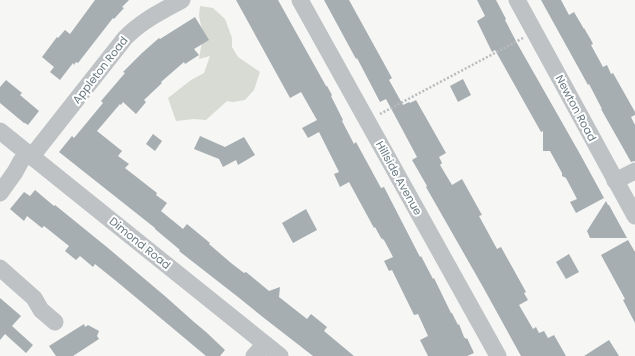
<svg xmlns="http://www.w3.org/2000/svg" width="635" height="356" font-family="Poppins,sans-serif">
<rect width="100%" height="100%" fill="#f6f6f4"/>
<path fill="#d7dbd3" d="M200,6l13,2 12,11 7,19v9l6,10 22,15 -6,18 -9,10 -12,2 -6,-1 -21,19 -12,-1 -18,2 -8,-23 23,-18 13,-7 6,-17 -11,3 4,-24 -4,-19z"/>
<g fill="#a6aeb2">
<path d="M95,0h34l-7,7 2,1 -10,11 -1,-1 -35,45 -2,-1 -2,3 -1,-2 -13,17 -10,-8 4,-5 -12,-10 15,-20 1,1 7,-8 5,4z"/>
<path d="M236,0h42l48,86h1l5,9 -1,1 12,24 -1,1 12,23 2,-2 25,46 3,-1 36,70 1,-1 12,23 1,-1 17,35h1l6,12 1,-1 5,13 2,2 1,-1 7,15 -7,3h-39l-8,-16 8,-4 -10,-22 -4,1 -22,-45 -3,1 -5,-10 9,-4 -9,-17 -3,-2 -6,-11 -1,1 -25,-46 -9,5 -6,-13 5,-2 -20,-40 -11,6 -6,-10 15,-8 -16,-28 -11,6z"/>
<path d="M324,0h25l43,78 -3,2 14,25 6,-3 1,1 6,-3 30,53 -7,4 3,6 -2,2 12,20 10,-6 20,36 -3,1 18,33 4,-2 25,45 -2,1 4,7 -9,5 14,24 3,-2 3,6 5,-2 4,7 6,-3 12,21h-45l-38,-69 -57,-100 1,-1 -15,-26 5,-3 -31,-58 -6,3 -23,-44 -1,1z"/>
<path d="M477,0h19l10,19 -1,1 13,25 62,109 24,44 -28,15 -6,-11 7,-3 -11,-21 -4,-2v-3l-12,-22h-7v-20l-2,1 -46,-82 -3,2 -15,-31 8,-5z"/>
<path d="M541,0h20l8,15 5,-3 10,17v-1l7,12 2,4 -2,1 12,22 4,-2 4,9 2,-1 22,39v3l-4,2 4,8v36l-4,1 -30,-53h1l-13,-25 -1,1z"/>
<path d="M195,17l14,23 -15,9 5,6 -14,9 -1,-2 -23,20 1,1 -18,17 2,2 -10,12 -13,-12 -2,3 -1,-1 -23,27 25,20 -4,5 11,8 -4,4 32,25 -1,2 11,8 -6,8 22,18 4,-5 23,19 -1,1 22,19 13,10 2,-1 23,19 11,-4 -1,10 28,22 4,-5 16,13 -3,4 30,25h-41l-49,-38 -26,-21 -59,-46 1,-1 -25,-21v-1l-96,-76 13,-16 2,2 29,-35 -2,-2 24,-28 -2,-1 19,-19 17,-15 1,1z"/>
<path d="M463,79l8,16 -13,7 -8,-16z"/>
<path d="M6,80l16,13 -2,2 19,16 -11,14 -3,-2h-1l-24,-20v-16z"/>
<path d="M153,134l9,7 -7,10 -9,-7z"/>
<path d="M200,136l25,11 19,-10 11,18 -17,10 -2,-5 -13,7 -4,-8 -25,-10z"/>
<path d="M35,190l19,16 1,-1 53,43 58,49 28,25 12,10 19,18 -5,6h-14l-85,-71 -26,-21 -2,3 -13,-11 -4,4 -11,-9 4,-5 -25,-20 -2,2 -15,-12 -3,5 -14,-12 14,-17 6,4z"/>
<path d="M606,201l2,4h1l18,33h-37l-3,-7z"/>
<path d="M306,209l11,21 -24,13 -11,-20z"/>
<path d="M628,240l7,12v71l-12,-23 2,-1 -24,-44z"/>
<path d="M569,254l10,18 -13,7 -10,-17z"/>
<path d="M0,298l21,18 -9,10 21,19 -7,8 -21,-19 -5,6z"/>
<path d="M84,324l1,3 3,-2 11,6 -2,5 2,3 -26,17h-17l-7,-10z"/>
<path d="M609,340l10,16h-35z"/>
</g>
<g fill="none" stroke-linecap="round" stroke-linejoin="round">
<path stroke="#b8bbbd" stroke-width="2.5" stroke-dasharray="2 2" stroke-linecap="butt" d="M380,114l143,-76"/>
<g stroke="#bec2c5" stroke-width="17">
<path d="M300,0l198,356"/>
<path d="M517,0l118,216"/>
<path d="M0,131l280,225"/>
<path d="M32,156l93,-118c16,-17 37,-27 57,-38"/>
<path d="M615,181l20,-10"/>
<path d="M0,193l15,-21 6,-11 7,-8"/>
<path d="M0,268l34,30 7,12 14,12"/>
<path d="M254,356l11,-12"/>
</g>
</g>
<g text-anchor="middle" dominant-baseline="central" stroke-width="4" stroke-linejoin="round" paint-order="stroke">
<g font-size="11" fill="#687981" stroke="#fff">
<text transform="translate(100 70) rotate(-52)">Appleton Road</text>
<text transform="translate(576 108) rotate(62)">Newton Road</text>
<text transform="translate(399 178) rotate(61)">Hillside Avenue</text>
<text transform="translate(140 243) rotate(39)">Dimond Road</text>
</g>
</g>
</svg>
